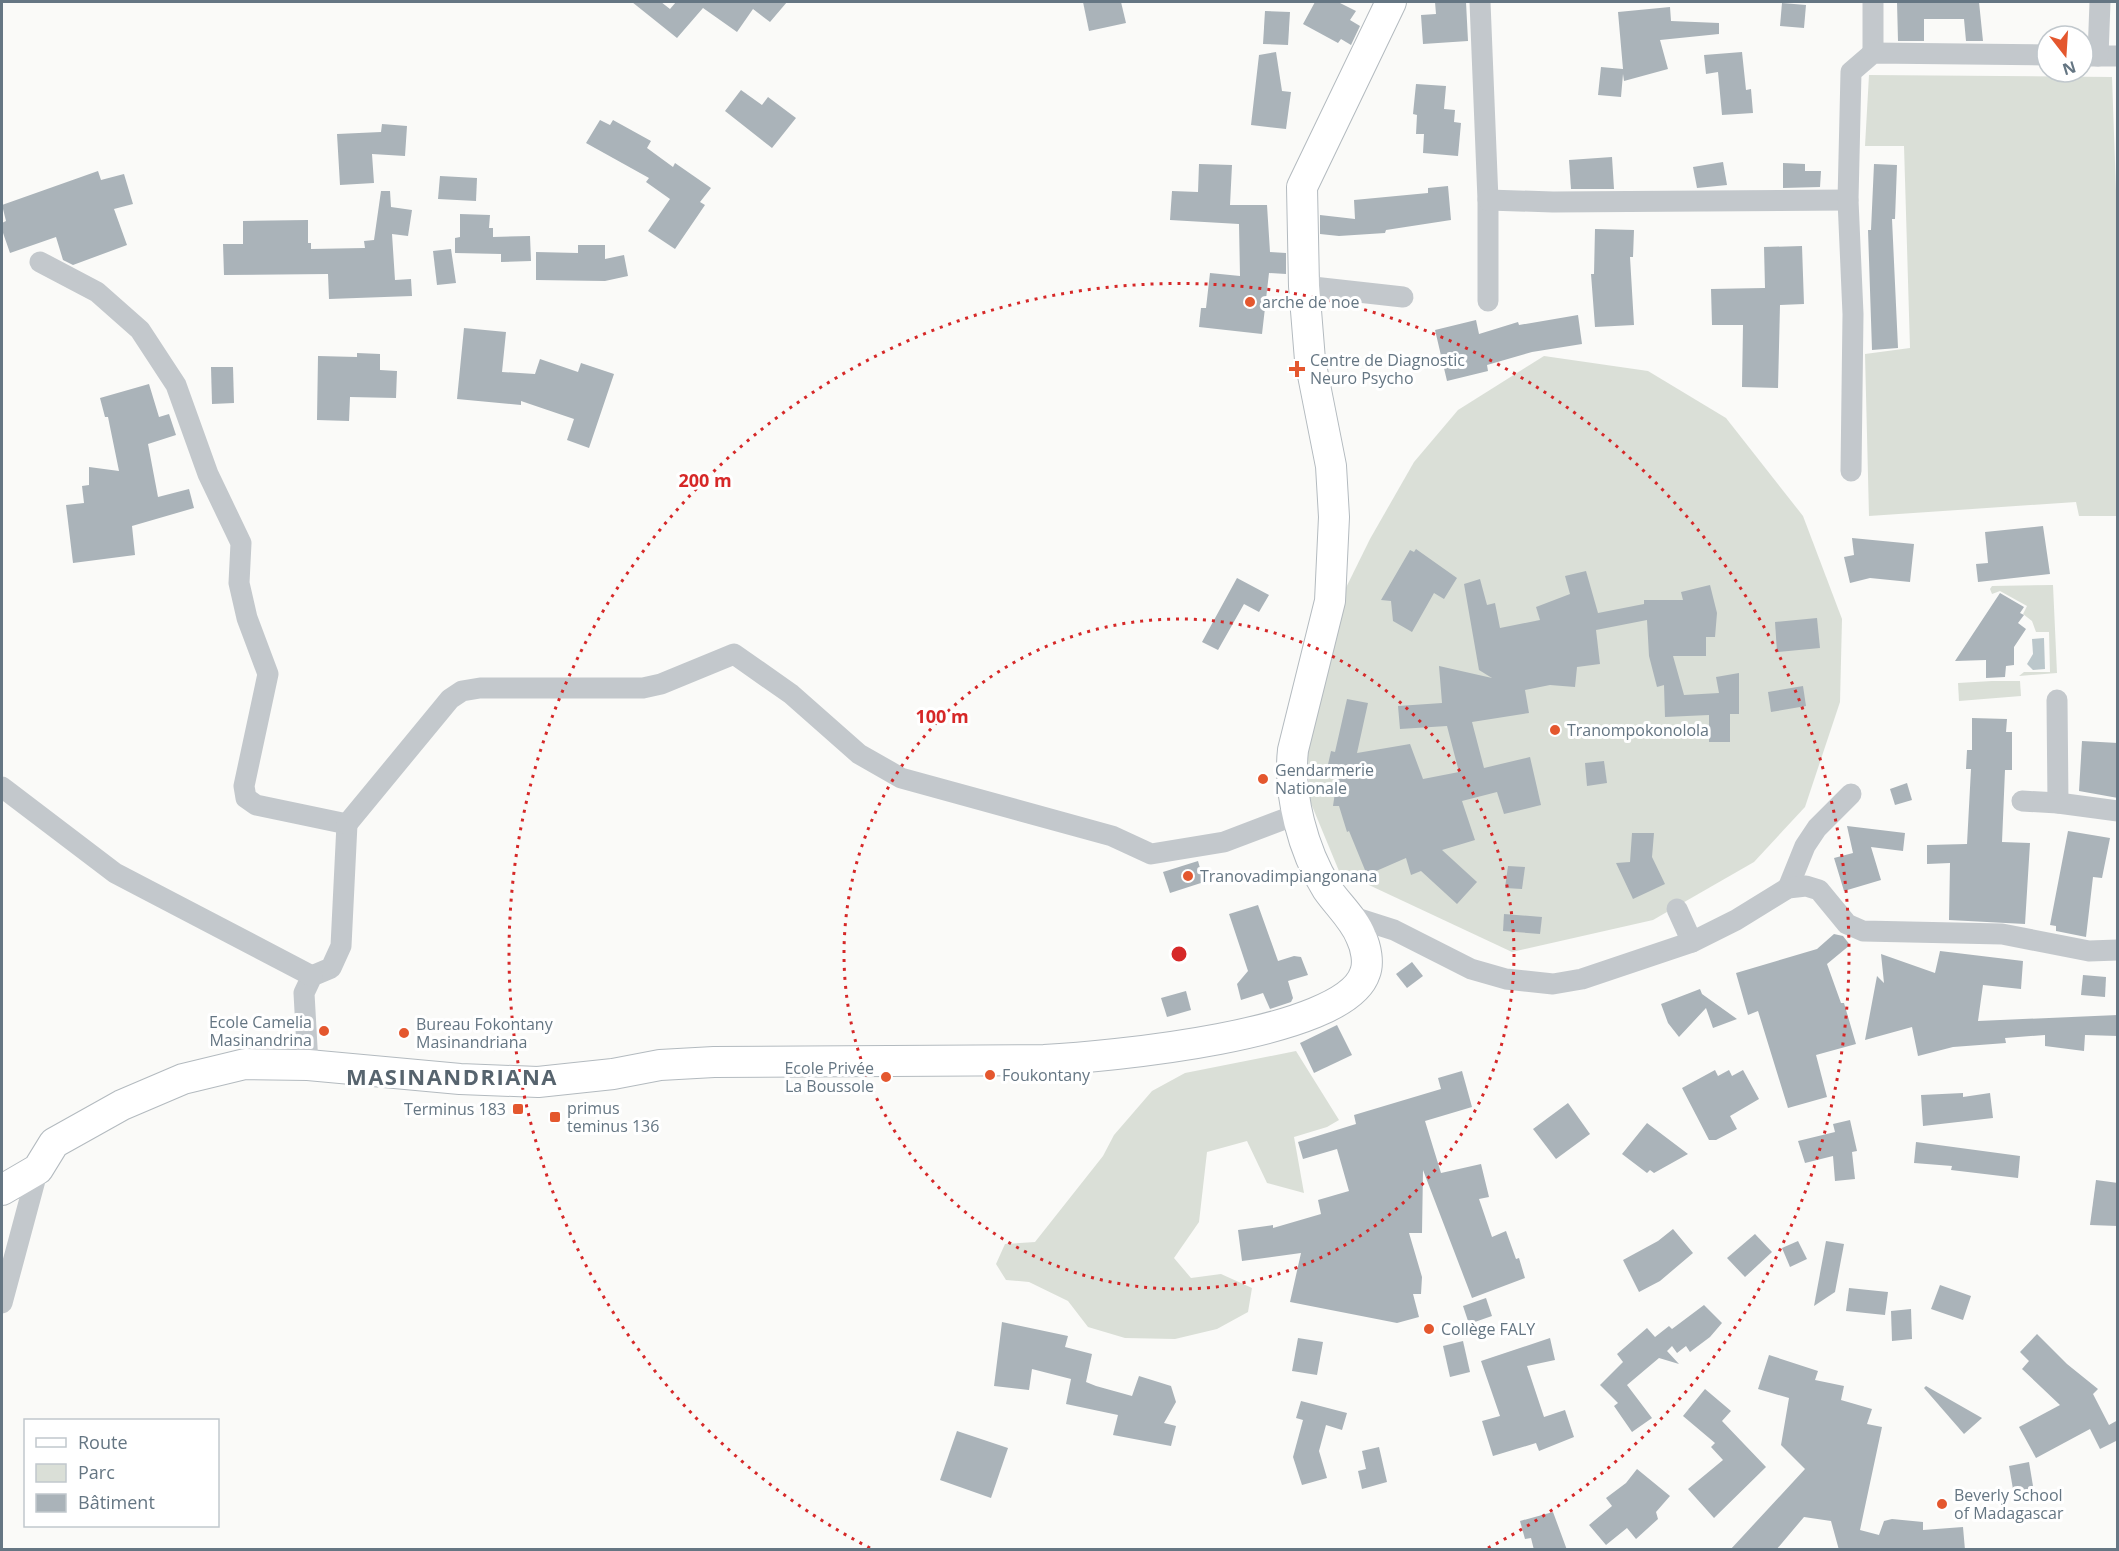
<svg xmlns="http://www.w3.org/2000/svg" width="2119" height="1551" font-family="'Open Sans',sans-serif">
<rect width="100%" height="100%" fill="#fafaf8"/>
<g fill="#dadfd7">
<path d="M1869,75l243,2 6,171 -1,268h-38l-3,-14 -207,14 -4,-162 45,-6 -6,-202h-39z"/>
<path d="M1544,356l104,15 78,47 77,98 39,103 -2,83 -35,105 -51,55 -101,58 -141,32 -173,-81 -29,-70 -4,-85 25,-98 39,-79 44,-77 44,-52z"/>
<path d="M2053,585l4,88 -38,3 5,-4h26l-1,-40h-13l-4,-11 -9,-7 4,-8 -27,-15 -8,3 -2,-5 2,-3z"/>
<path d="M1992,681h28l1,15 -62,5 -1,-18z"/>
<path d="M1296,1051l43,69 -12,7 -33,10 10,56 -37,-10 -20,-42 -40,11 -8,70 -25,36 17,20 30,-4 31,14 -4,24 -31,17 -42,10 -50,-1 -37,-11 -20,-26 -39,-19 -23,-2 -10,-16 9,-20 30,-2 68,-86 11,-21 38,-44 33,-18z"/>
</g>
<path fill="#bbc7cb" d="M2044,638l1,31 -12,1 -6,-6 6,-10 -1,-15z"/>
<g fill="#aab3b9">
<path d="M632,2h29l9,7 6,-7h111l-17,20 -17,-13 -16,23 -34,-24 -26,30z"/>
<path d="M1083,2h38l5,21 -37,8z"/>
<path d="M1315,2h23l18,9 -6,9 10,6 -9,19 -10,-6 -3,4 -35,-19z"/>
<path d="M1435,2h31l2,39 -45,3 -2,-29 15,-1z"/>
<path d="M1897,2h82l4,39h-17l-2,-22h-40v22h-26z"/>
<path d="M1782,3l24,2 -2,23 -24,-2z"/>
<path d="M1670,7l1,14 48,2v11l-59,6 8,29 -44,12 -1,-7 -2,23 -23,-2 3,-28 22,2 -5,-57z"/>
<path d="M1265,11l25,1 -2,33 -25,-1z"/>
<path d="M1276,52l6,39 9,1 -5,37 -35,-4 8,-70z"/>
<path d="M1742,52l4,38 5,-1 2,24 -31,2 -4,-43 -12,2 -2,-19z"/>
<path d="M1416,84l30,2 -2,23 11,1 -1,12 7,1 -3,33 -35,-3 1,-19h-8l1,-19 -4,-1z"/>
<path d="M741,90l21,15 6,-8 28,21 -24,30 -47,-37z"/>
<path d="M600,120l10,5 3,-5 38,21 -4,7 26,19 2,-4 36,25 -11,14 5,3 -30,44 -27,-18 22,-32 -24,-17 3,-4 -63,-35z"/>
<path d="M382,124l25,2 -2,30 -33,-2 2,29 -34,2 -3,-51 44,-2z"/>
<path d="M1612,157l2,32h-43l-2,-29z"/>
<path d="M1723,162l4,23 -30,3 -4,-21z"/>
<path d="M1783,163l22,1v7h16l-1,16 -37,1z"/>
<path d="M1199,164l33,1 -2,40h37l3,47 16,1v21l-17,-1 -7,61 -63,-7 2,-19h5l4,-35 30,3 -1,-52 -69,-4 2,-29 26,1z"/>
<path d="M1874,164l23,1 -2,54h-3l6,129 -26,2 -4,-120h3z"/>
<path d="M98,171l3,9 23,-6 9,30 -19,5 13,36 -54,20 -10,-5 -7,-23 -46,16 -8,-23v-7l4,-2 -4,-16z"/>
<path d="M440,176l37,2 -1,23 -38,-2z"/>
<path d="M1448,186l3,34 -65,10 -1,3 -46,3 -19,-2v-19l35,4 -1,-19 74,-7v-5z"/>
<path d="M381,191h9l1,16 21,3 -4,26 -16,-2 3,46 16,-1 1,17 -83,3 -1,-25 -104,1 -1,-31h20v-23l65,-1v23h3v6l54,-1 -1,-7 10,-1z"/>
<path d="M460,214l30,1 -1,13h4v9l37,-1 1,25 -30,1v-8l-46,-1v-15l5,-1z"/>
<path d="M1595,229l39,1 -1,27h-3l4,68 -39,2 -4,-53h3z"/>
<path d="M578,245h27v14l19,-4 4,21 -23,5 -69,-1v-28l42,1z"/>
<path d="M1802,246l2,58 -24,1 -2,83 -36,-1 1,-62h-31l-1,-36 54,-1 -1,-41z"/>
<path d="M451,249l5,34 -19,2 -4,-34z"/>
<path d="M1578,315l4,29 -50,8 -45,13 1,6 -41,10 -12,-51 41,-10 3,14 39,-12 1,3z"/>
<path d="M464,328l42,4 -4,40 33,2 5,-15 38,13 3,-9 33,11 -25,74 -22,-8 7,-21 -53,-18v4l-64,-6z"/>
<path d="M357,353l23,1v16l17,1 -1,27 -46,-1 -1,24 -32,-1 1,-64 39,1z"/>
<path d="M211,367h22l1,36 -22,1z"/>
<path d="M149,384l10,33 10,-3 7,21 -28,9 10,53 31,-8 5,19 -62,18 3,29 -62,8 -7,-58 18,-2 -2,-17 7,-1v-18l30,4 -11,-54h-3l-5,-19z"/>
<path d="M2043,526l7,48 -72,8 -2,-18 12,-1 -3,-31z"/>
<path d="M1852,538l62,6 -4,38 -40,-4 -20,5 -6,-26 10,-2z"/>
<path d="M1416,549l41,29 -13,21 -10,-6 -22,39 -19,-11 -2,-20 -10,-1 29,-50 4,2z"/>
<path d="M1586,571l12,42 46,-9v-4h39l-2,-8 29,-7 7,28 -2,24h-9v19h-33l11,39 35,-2 -3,-16 23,-4v41h-9v28h-21v-27l-44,2 -1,-32 -7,2 -8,-31 -2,-36 -51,10 4,34 -23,3 -2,20 -25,-2 -25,5 4,23 -57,9 12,46 46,-11 11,48 -37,9 -7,-22 -35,9 13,39 -33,10 35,32 -20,22 -36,-33 -10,4 -5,-17 -39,17 -18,-44 -2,1 -8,-26h-6l5,-34 -11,-3 4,-18 4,1 12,-53 21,4 -11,50 53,-9 13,35 36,-7 -12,-46 -47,3 -2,-23 44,-3 -3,-37 53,12 -13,-8 -15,-86 16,-5 7,26 8,-2 5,25 40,-8 -4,-13 34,-13 -5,-18z"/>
<path d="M1237,578l32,17 -10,17 -15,-8 -26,46 -16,-8z"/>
<path d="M2000,593l24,14 -4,6 4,2 -6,8 8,6 -12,18v18l-8,1 -1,11 -19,1v-18l-31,1z"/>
<path d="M1817,618l3,30 -43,4 -2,-30z"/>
<path d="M1803,686l3,20 -35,6 -3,-20z"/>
<path d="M1972,718l35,1 -1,13h6v38h-7l-3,72 28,1 -5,81 -76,-4 1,-57 -23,1v-19l40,-1 4,-75h-5l1,-19h5z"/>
<path d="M2082,741l36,2v55l-39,-7z"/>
<path d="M1604,761l3,22 -20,3 -2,-23z"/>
<path d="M1907,783l5,17 -17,5 -5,-16z"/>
<path d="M1847,826l58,7 -2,18 -32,-4 10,33 -37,11 -10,-33 19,-5z"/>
<path d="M2068,831l42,7 -8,40 -9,-1 -7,60 -30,-6v-5l-6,-1z"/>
<path d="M1632,833h22l-2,24 13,27 -32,15 -17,-36 14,-1z"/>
<path d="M1198,861l6,21 -34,11 -7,-21z"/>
<path d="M1508,866l17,1 -3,22 -17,-1z"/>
<path d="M1258,905l20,56 16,-5 7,1 7,18 -20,6 5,17 -2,4 -21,7 -7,-16 -22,7 -4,-16 11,-13 -19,-57z"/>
<path d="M1504,914l38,3 -2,17 -37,-3z"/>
<path d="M1834,934l9,2 7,9 -23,19 14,39h3l12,41 -40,11 11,42 -39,11 -30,-97 -10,4 -12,-42 81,-24z"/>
<path d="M1940,951l83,10 -2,28 -38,-4 -5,36 140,-6v21l-33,-1 -1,16 -39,-5v-11l-40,3 1,5 -53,4 -35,9 -6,-29 -47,13 12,-64 7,7 -3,-29 54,19z"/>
<path d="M1412,962l11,14 -16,12 -11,-14z"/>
<path d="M2083,975l23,2 -1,20 -24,-2z"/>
<path d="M1700,989l2,5 35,25 -24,9 -7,-20 -27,29 -11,-14 -7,-19z"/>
<path d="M1186,991l5,19 -24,7 -6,-19z"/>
<path d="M1337,1025l15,30 -38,18 -14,-30z"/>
<path d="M1715,1070l3,6 11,-6 3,6 11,-6 16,29 -29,17 7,13 -21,11h-7l-27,-52z"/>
<path d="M1462,1071l10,36 -47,14 16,52 40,-9 8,33 -10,2 13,38 14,-6 10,28 3,-1 6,20 -53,20 -49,-128 -1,63h-13l13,44 -1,17h-8l6,23 -22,6 -107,-21 11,-49 -59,8 -4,-31 35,-5v3l48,-14 -3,-14 31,-9 -12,-42 -34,10 -5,-17 58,-18 -2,-9 87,-26 -3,-11z"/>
<path d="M1963,1093v4l27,-4 3,25 -70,8 -2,-31z"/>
<path d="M1568,1103l22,31 -34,25 -23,-30z"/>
<path d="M1850,1120l7,31 -5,1 3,27 -20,2 -2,-25 -28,7 -7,-22 37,-9 -2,-8z"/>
<path d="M1647,1123l41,31 -34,19 -4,-3 -3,3 -25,-19z"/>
<path d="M1916,1142l104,14 -2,22 -67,-8 1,-4 -38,-3z"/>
<path d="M2096,1180l22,3v43l-28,-1z"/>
<path d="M1673,1229l20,24 -33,28 -21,11 -16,-32 35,-19z"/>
<path d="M1755,1234l17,18 -27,25 -18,-19z"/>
<path d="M1798,1241l9,18 -17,8 -8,-19z"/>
<path d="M1826,1241l18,3 -9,48 -21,14z"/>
<path d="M1940,1285l31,11 -8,24 -32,-11z"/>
<path d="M1849,1288l39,4 -3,23 -39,-4z"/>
<path d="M1486,1298l6,18 -23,8 -6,-18z"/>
<path d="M1704,1305l18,18 -12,14 -20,15 -4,-6 -9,7 -5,-7 -5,5 12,13 -20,-6 -32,27 25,33 -20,14 -18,-26 4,-3 -18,-18 23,-23 -6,-8 30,-26 8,9 14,-11 3,3z"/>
<path d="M1911,1309l1,30 -20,2 -1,-30z"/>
<path d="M1002,1322l66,14 -3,11 27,7 -6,28 10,4 36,10 7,-20 32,10 5,16 -12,21 12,3 -5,20 -58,-11 5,-20 -52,-11 5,-25 4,1 -43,-11 -3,21 -35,-4z"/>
<path d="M2037,1334l30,30 31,25 -5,5 16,31 9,-5v20l-18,9 -10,-20 -54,29 -17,-31 41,-22 -38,-36 7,-8 -9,-9z"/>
<path d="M1298,1338l25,4 -6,33 -25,-4z"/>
<path d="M1550,1338l5,22 -28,6 17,51 21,-7 9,27 -35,14 -3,-8 -43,13 -11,-35 18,-5 -19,-55z"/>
<path d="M1463,1341l7,31 -20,5 -7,-31z"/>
<path d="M1769,1355l49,16 -3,9 29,6 -3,14 31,9 -5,15 15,3 -22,103 19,5 5,-14 8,-2 31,3v8l40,-3 2,23h-126l-8,-29 -27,-4 -28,33h-46l75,-81 -24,-24 8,-47 -31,-9z"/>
<path d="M1926,1386l56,32 -18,16 -40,-46z"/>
<path d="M1705,1389l26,22 -9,10 44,46 -52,51 -26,-29 35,-29 -12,-13 4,-4 -32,-27z"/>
<path d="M1301,1401l46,12 -5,17 -16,-5 -7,26 8,27 -25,7 -9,-28 10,-37 -7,-2z"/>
<path d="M957,1431l51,17 -17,50 -51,-18z"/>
<path d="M1379,1447l8,35 -25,7 -4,-18 8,-2 -4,-18z"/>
<path d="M2029,1462l5,30 -20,3 -5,-29z"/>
<path d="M1637,1469l33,27 -14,16 2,7 -22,20 -9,-11 -21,17 -17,-20 23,-19 -6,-8 20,-15z"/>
<path d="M1553,1512l14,38h-33l-3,-12 -6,1 -5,-18z"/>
</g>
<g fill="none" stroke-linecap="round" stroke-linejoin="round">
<defs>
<path id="secondary" d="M2,1190l36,-21 16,-26 68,-38 61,-26 62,-15 63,1 152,14 78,3 75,-8 47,-9 54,-3 330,-2c59,-3 301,-24 321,-87 4,-10 1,-26 -4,-36 -7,-18 -23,-32 -34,-48 -24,-38 -39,-95 -34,-139l37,-149 4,-84 -3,-51 -21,-106 -6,-74 -2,-99 89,-185"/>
</defs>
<use href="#secondary" stroke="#b3babf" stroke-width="32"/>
<g stroke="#c3c8cc" stroke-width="21">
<path d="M1480,2l8,198v101"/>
<path d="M1873,53v-51"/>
<path d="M2083,56h35"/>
<path d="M2098,56l2,-54"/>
<path d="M1488,200l65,2 295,-2"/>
<path d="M40,262l57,30 43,38 36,55 32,89 33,69 -2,40 8,35 21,56 -24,112 2,12 10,7 91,19 -6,122 -10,22 -19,8 -8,17 4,72"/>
<path d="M1304,286l99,11"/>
<path d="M1851,471l2,-157 -5,-114 3,-128 22,-19 174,2"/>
<path d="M2057,700l1,103"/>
<path d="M2,787l113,86 197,103"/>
<path d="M2022,801l36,2 60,8"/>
<path d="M347,824l103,-125 12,-8 18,-3h163l18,-4 73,-30 57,40 68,60 42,24 211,58 39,18 73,-12 74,-28"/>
<path d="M1788,888l17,-42 12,-18 34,-34"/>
<path d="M1677,909l15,33"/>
<path d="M1347,915l47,15 77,39 35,10 47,5 29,-5 110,-37 44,-22 52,-32 18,-2 13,4 28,34 16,7 139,3 87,17 29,-1"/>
<path d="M2,1303l36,-134"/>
</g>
<use href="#secondary" stroke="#fff" stroke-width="30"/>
</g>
<g fill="none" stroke="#d62828" stroke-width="3" stroke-dasharray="3 6">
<circle cx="1179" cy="954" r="335"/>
<path d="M870 1548A670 670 0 1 1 1488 1548"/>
</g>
<g fill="#e4572e" stroke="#fff" stroke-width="2">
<circle cx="1250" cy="302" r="6"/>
<path d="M1294 360h6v6h6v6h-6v6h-6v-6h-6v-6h6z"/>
<circle cx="1555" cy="730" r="6"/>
<circle cx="1263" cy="779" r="6"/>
<circle cx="1188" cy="876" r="6"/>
<circle cx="324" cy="1031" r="6"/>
<circle cx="404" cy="1033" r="6"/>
<circle cx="990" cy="1075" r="6"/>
<circle cx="886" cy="1077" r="6"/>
<rect x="512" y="1103" width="12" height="12" rx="3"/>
<rect x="549" y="1111" width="12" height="12" rx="3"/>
<circle cx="1429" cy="1329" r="6"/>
<circle cx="1942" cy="1504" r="6"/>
</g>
<g text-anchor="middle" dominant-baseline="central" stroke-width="6" stroke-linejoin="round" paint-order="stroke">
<g font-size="16" fill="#657683" stroke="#fff" text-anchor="start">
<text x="1262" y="302">arche de noe</text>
<text x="1310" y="360">Centre de Diagnostic<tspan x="1310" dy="18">Neuro Psycho</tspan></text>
<text x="1567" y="730">Tranompokonolola</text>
<text x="1275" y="770">Gendarmerie<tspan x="1275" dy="18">Nationale</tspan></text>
<text x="1200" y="876">Tranovadimpiangonana</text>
<text x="312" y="1022" text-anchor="end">Ecole Camelia<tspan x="312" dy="18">Masinandrina</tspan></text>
<text x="416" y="1024">Bureau Fokontany<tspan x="416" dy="18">Masinandriana</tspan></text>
<text x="874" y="1068" text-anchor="end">Ecole Privée<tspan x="874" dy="18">La Boussole</tspan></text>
<text x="1002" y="1075">Foukontany</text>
<text x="567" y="1108">primus<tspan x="567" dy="18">teminus 136</tspan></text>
<text x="506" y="1109" text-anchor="end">Terminus 183</text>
<text x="1441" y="1329">Collège FALY</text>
<text x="1954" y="1495">Beverly School<tspan x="1954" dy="18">of Madagascar</tspan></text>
</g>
<g font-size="22" font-weight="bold" letter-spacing="1.5" fill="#57646e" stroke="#fff">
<text x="452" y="1076">MASINANDRIANA</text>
</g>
</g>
<circle cx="1179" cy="954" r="9" fill="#d62828" stroke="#fff" stroke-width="3"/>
<g font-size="18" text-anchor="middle" font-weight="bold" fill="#d62828" stroke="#fff" stroke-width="6" stroke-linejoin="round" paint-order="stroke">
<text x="705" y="487">200 m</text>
<text x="942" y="723">100 m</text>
</g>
<rect width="2119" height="1551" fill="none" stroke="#657683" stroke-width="6"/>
<rect x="24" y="1419" width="195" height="108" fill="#ffffff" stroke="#c1c8cd" stroke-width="1.5"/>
<rect x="36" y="1438" width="30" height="9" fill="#ffffff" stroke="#c1c8cd" stroke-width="1.5"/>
<text x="78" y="1449" font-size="18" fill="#657683">Route</text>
<rect x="36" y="1464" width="30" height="18" fill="#dadfd7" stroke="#c1c8cd" stroke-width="1.5"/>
<text x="78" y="1479" font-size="18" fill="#657683">Parc</text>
<rect x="36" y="1494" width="30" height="18" fill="#aab3b9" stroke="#c1c8cd" stroke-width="1.5"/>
<text x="78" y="1509" font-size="18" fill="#657683">Bâtiment</text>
<g transform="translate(2065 54) rotate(163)"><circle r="28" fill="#ffffff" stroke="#c1c8cd" stroke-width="1.5"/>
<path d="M0-4.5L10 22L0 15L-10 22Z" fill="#e4572e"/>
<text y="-9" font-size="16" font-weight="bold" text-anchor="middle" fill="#657683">N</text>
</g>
</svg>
